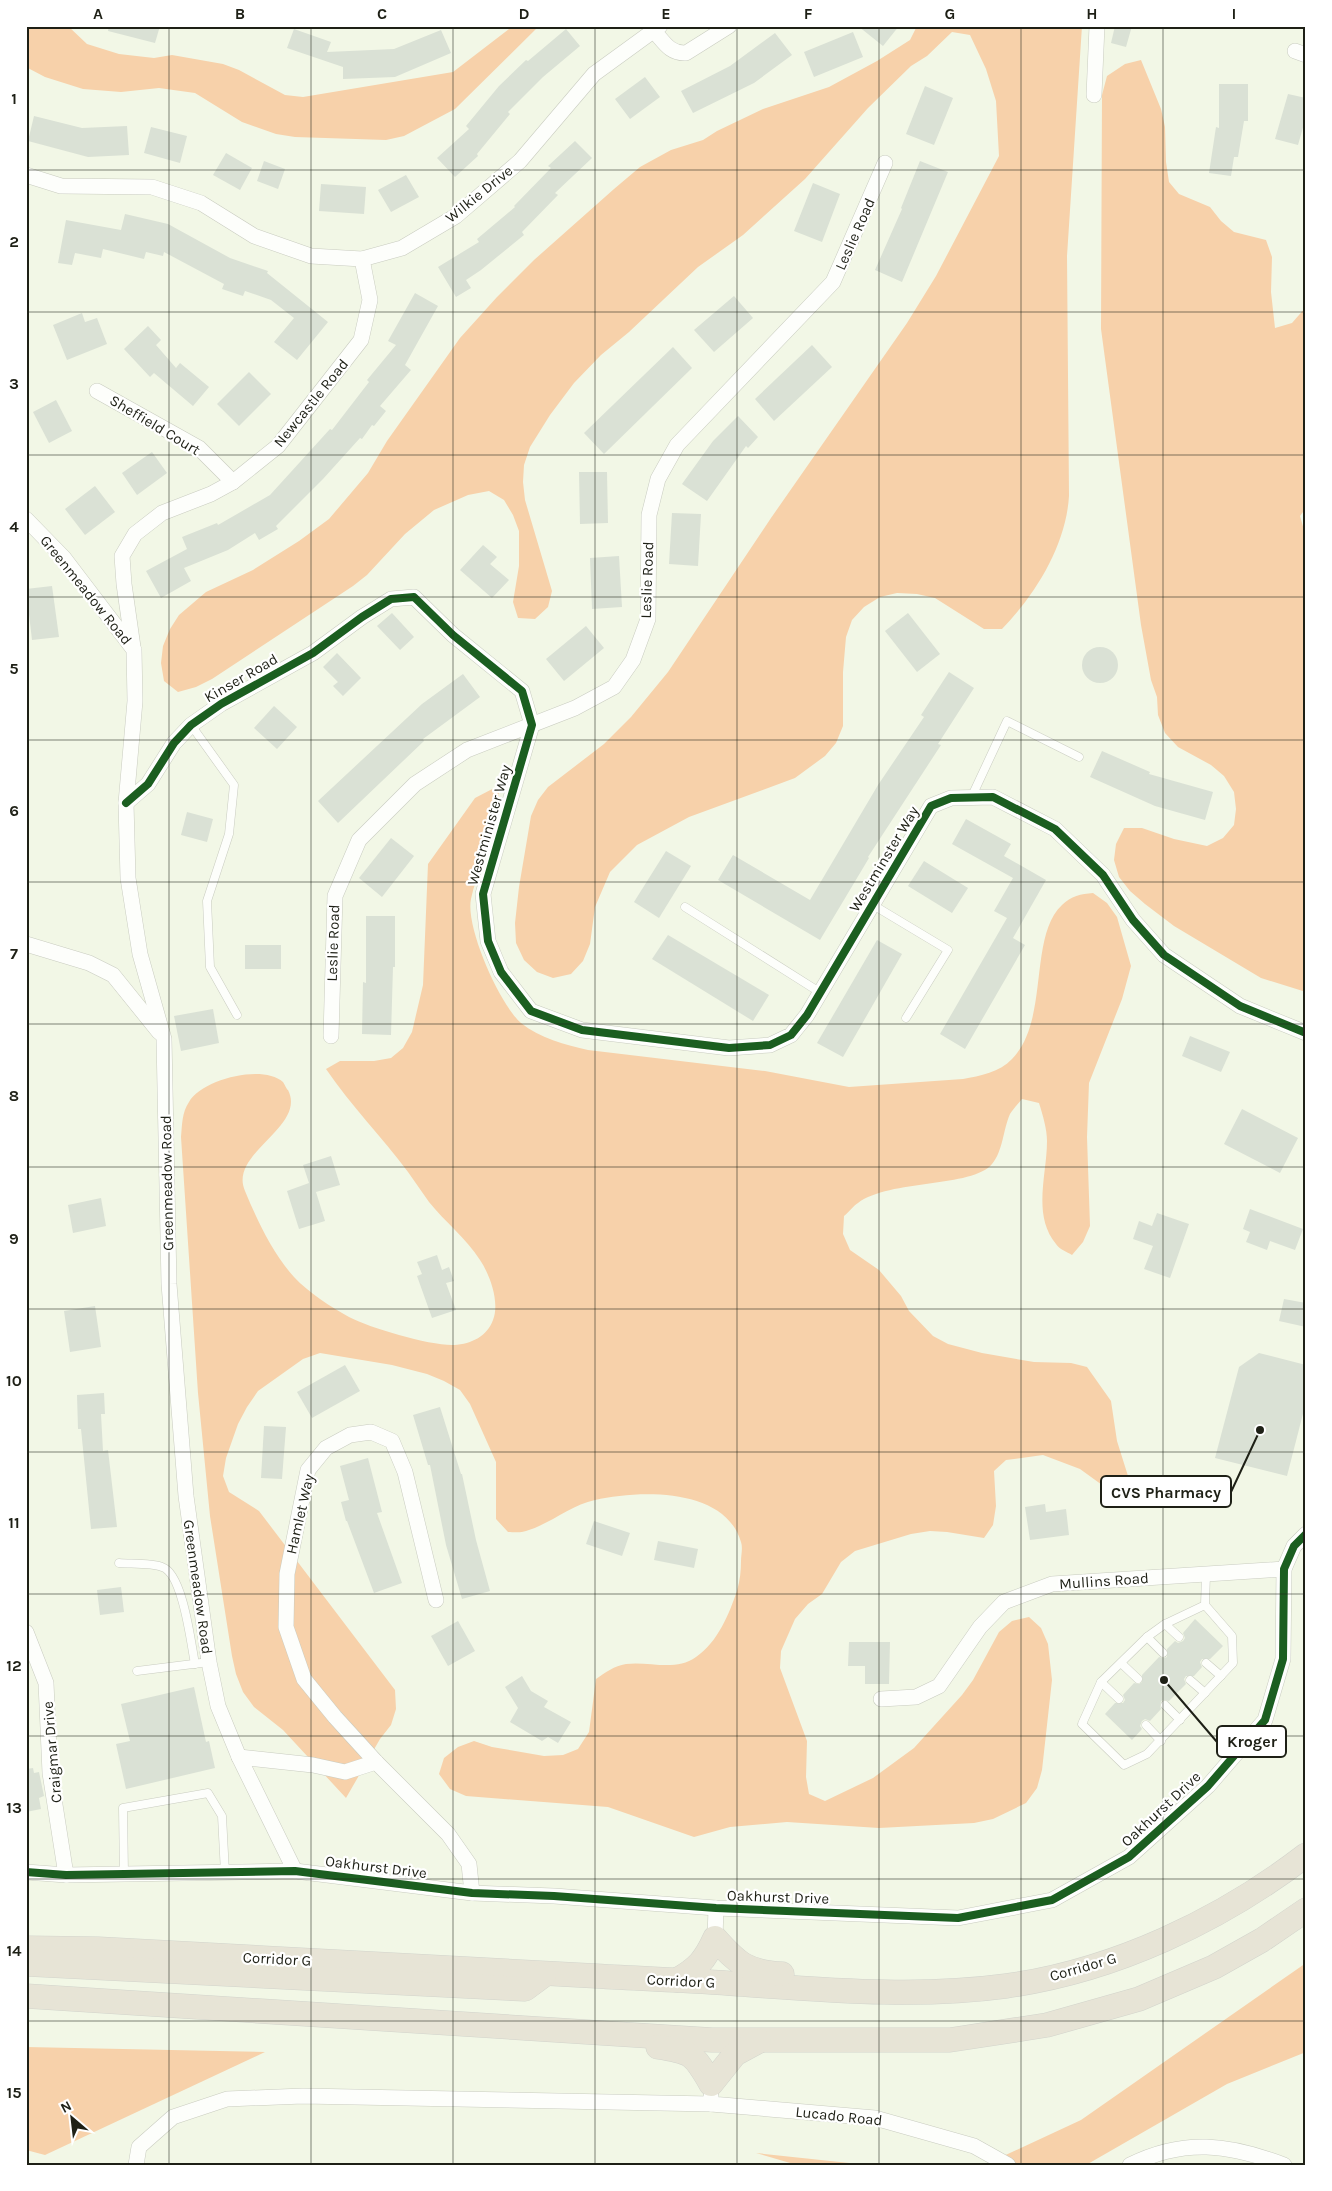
<svg xmlns="http://www.w3.org/2000/svg" width="1332" height="2191" font-family="Karla,sans-serif">
<rect width="100%" height="100%" fill="#f2f7e6"/>
<g fill="#f7d1aa">
<path d="M26,26h42l19,18 32,10 35,4 18,-3 51,9 16,6 46,25 18,2 150,-25 60,-46h26l-84,83 -51,27 -18,4 -91,-3 -19,-3 -34,-12 -47,-29 -36,-5 -38,4 -38,-3 -38,-12 -19,-10z"/>
<path d="M917,26h165l-15,230 2,240c-3,49 -33,98 -67,133h-18l-49,-31 -18,-4 -20,-1 -17,4 -16,10 -12,13 -6,17 -3,35v54l-7,17 -11,13 -30,22 -106,39 -52,28 -27,27 -15,35 -5,37 -7,17 -12,13 -18,4 -16,-6 -13,-12 -8,-17 -1,-20 4,-36 12,-71 7,-16 10,-13 56,-43 27,-27 37,-45 103,-154 136,-195 29,-47 63,-120 -3,-55 -10,-32 -16,-34 -18,-3 -25,24 -16,10 -43,42 -63,71 -62,56 -45,32 -69,65 -28,23 -27,28 -24,32 -20,32 -6,18 -1,17 2,18 27,91 -4,16 -13,12 -17,-1 -5,-16 6,-36v-35l-6,-16 -9,-15 -15,-9 -21,4 -34,15 -29,24 -38,41 -14,11 -141,93 -16,8 -18,5 -14,-11 -3,-18 2,-17 7,-17 9,-14 27,-23 47,-22 46,-29 30,-22 39,-46 19,-32 73,-103 37,-41 37,-37 80,-71 26,-22 31,-17 32,-10 14,-9 46,-22 66,-22 48,-26 33,-21z"/>
<path d="M1141,60l20,49 4,18 1,35 3,20 10,12 31,13 11,14 13,11 32,8 6,17 -1,35 4,36 17,-5 14,-16v201l-6,8 6,21v455l-45,-14 -87,-52 -29,-22 -15,-13 -11,-14 -5,-17 2,-16 8,-16h18l32,11 33,7 16,-8 11,-13 2,-16 -2,-17 -10,-16 -13,-11 -33,-18 -13,-14 -7,-18 -1,-18 -6,-17 -10,-55 -40,-296 1,-234 5,-19 18,-12z"/>
<path d="M498,786c1,12 5,31 1,42 -8,24 -23,45 -28,71 -6,28 29,106 50,124 18,15 45,22 67,27l177,21 84,16 114,-8c17,-3 37,-7 49,-20 38,-39 16,-122 50,-154 9,-9 19,-11 31,-12l14,10 10,14 14,49 -9,33 -33,84 -2,54 3,89 -7,16 -11,13c-5,-3 -13,-6 -16,-11 -24,-29 -9,-69 -9,-103 0,-12 -4,-25 -8,-38l-17,-4c-4,5 -9,10 -12,15 -7,16 -7,37 -18,50 -20,24 -102,15 -134,39 -5,3 -9,9 -14,13l-1,18 7,16 29,20 22,26 8,15 24,25 15,8 34,9 52,9 37,1 16,4 24,34 6,40 11,35 -1,18 -18,-4 -29,-21 -37,-14 -37,5 -12,11 2,35 -3,19 -9,13 -37,-6 -17,-1 -19,3 -56,17 -14,11 -19,32 -14,10 -13,15 -14,32 -1,17 27,73 -1,36 3,17 16,7 48,-23 41,-30 48,-53 11,-15 26,-48 13,-11 17,-4 12,11 7,16 4,36 -10,90 -5,18 -11,15 -33,16 -19,4 -95,5 -92,-6 -57,5 -36,10 -86,-30 -142,-11 -16,-7 -11,-15 5,-16 14,-11 16,-6 18,6 52,9 19,-1 15,-6 11,-17 7,-53c10,-7 18,-13 30,-15 24,-3 49,8 70,-7 22,-15 33,-43 41,-66 3,-11 4,-20 4,-30 0,-6 2,-13 0,-19 -16,-55 -102,-52 -146,-42 -24,5 -45,24 -69,31 -5,2 -13,1 -18,1l-12,-13v-57l-26,-58 -10,-14 -16,-9 -17,-7 -35,-9 -72,-12 -17,6 -45,32 -11,16 -9,17 -12,34 -3,18 6,16 30,19 136,179 1,19 -5,16 -11,14 -34,59 -63,-68 -29,-23 -11,-15 -7,-18 -4,-18 -22,-140 -12,-123 -17,-256c1,-12 1,-25 8,-35 13,-23 74,-38 94,-20 1,1 4,8 5,8 19,37 -60,63 -43,101 12,29 28,63 49,86 15,16 37,30 55,40 21,11 82,29 105,28 18,-1 33,-9 39,-25 7,-18 -3,-45 -13,-60 -14,-22 -35,-38 -51,-58 -7,-10 -14,-20 -21,-30 -26,-35 -57,-66 -82,-103l14,-8h34l17,-3 12,-10 9,-16 11,-47 5,-121 47,-66z"/>
<path d="M1306,1963v89l-79,32 -141,81h-102l97,-45z"/>
<path d="M26,2047l239,5 -220,103 -19,-5z"/>
<path d="M756,2153l112,12h-71z"/>
</g>
<g fill="#dae1d5">
<path d="M109,26h51l-5,17 -47,-12z"/>
<path d="M858,26h41l-16,20z"/>
<path d="M1115,26h17l-6,21 -15,-4z"/>
<path d="M294,29l37,13 -4,10 67,-3 47,-19 10,23 -56,24 -52,2v-12l-56,-19z"/>
<path d="M566,29l14,17 -37,31 -35,35 2,2 -33,40 1,2 -23,21 -18,-19 32,-29 -3,-3 33,-40 27,-26 2,1z"/>
<path d="M853,32l10,25 -49,20 -10,-25z"/>
<path d="M775,33l17,22 -38,28 -61,30 -12,-22 49,-25z"/>
<path d="M645,77l15,20 -30,22 -15,-20z"/>
<path d="M1219,84h29v37h-4l-6,36h-4l-3,19 -22,-3 7,-46 3,1z"/>
<path d="M925,86l28,12 -19,47 -28,-11z"/>
<path d="M1288,94l18,4v19l-8,28 -23,-6z"/>
<path d="M34,116l48,12 45,-2 2,29 -41,2 -60,-16z"/>
<path d="M151,127l36,9 -7,27 -36,-10z"/>
<path d="M575,141l17,17 -37,35 3,2 -36,37 2,3 -43,35 -15,10 5,8 -15,9 -18,-30 41,-25 -2,-3 38,-32 -1,-1 37,-38 -3,-2z"/>
<path d="M226,153l26,15 -12,22 -27,-15z"/>
<path d="M264,161l21,8 -7,20 -21,-8z"/>
<path d="M920,161l28,11 -46,110 -27,-12 27,-61 -1,-1z"/>
<path d="M406,175l13,22 -28,15 -13,-22z"/>
<path d="M813,183l27,11 -18,48 -28,-11z"/>
<path d="M321,184l45,3 -2,27 -45,-3z"/>
<path d="M125,214l43,10 62,34 38,13 -1,2 61,49 -31,38 -23,-18 20,-24 -23,-18 -26,-9 -2,5 -21,-7 2,-5 -60,-32 -1,4 -17,-4 -2,7 -41,-10 -2,9 -26,-5 -3,12 -14,-2 8,-43 55,10z"/>
<path d="M415,293l23,13 -33,59 6,5 -31,36 6,5 -12,15 -2,-1 -10,14 -2,-1 -37,41 -47,47 2,3 -19,11 -4,-7 -27,17 -44,18 7,13 -30,17 -15,-27 41,-22 -5,-12 35,-14 1,2 52,-30 60,-66 2,1 37,-48 -2,-2 29,-35 -8,-4z"/>
<path d="M734,296l19,22 -39,34 -20,-22z"/>
<path d="M82,313l3,9 12,-4 10,26 -40,16 -14,-35z"/>
<path d="M148,326l13,14 -5,5 20,23 4,-5 29,24 -16,19 -39,-33 -4,4 -26,-28z"/>
<path d="M812,345l20,22 -58,54 -19,-22z"/>
<path d="M673,347l19,21 -88,86 -20,-21z"/>
<path d="M249,372l22,22 -32,32 -22,-22z"/>
<path d="M56,400l16,31 -23,12 -16,-31z"/>
<path d="M738,416l20,21 -10,11 -2,-2 -39,55 -25,-17 31,-43z"/>
<path d="M152,452l15,21 -30,22 -15,-22z"/>
<path d="M579,472h28l1,51 -28,1z"/>
<path d="M95,486l20,26 -30,23 -20,-26z"/>
<path d="M672,513l29,1 -3,52 -29,-2z"/>
<path d="M483,545l14,12 -7,7 19,16 -17,18 -32,-28z"/>
<path d="M619,556l3,51 -30,2 -2,-51z"/>
<path d="M52,586l7,51 -27,3 -6,-51z"/>
<path d="M392,613l22,24 -14,13 -23,-24z"/>
<path d="M908,613l32,41 -23,18 -32,-41z"/>
<path d="M586,626l18,22 -40,33 -18,-22z"/>
<circle cx="1100" cy="665" r="18"/>
<path d="M337,653l24,25 -18,18 -10,-10 5,-4 -15,-15z"/>
<path d="M949,672l25,16 -36,56 3,1 -73,112 1,1 -49,82 -102,-60 15,-25 77,45 68,-115 46,-68 -3,-2z"/>
<path d="M463,674l17,23 -57,42 1,2 -86,82 -20,-22 104,-97z"/>
<path d="M274,706l23,21 -20,22 -23,-21z"/>
<path d="M1102,751l48,21 -1,2 64,18 -8,28 -50,-14 -65,-29z"/>
<path d="M187,812l26,7 -6,23 -26,-7z"/>
<path d="M966,819l45,25 -7,12 42,24 -33,58 12,7 -60,104 -25,-15 67,-116 -13,-7 19,-33 -61,-34z"/>
<path d="M391,838l23,18 -32,41 -23,-19z"/>
<path d="M666,851l25,15 -32,52 -25,-16z"/>
<path d="M924,861l44,27 -16,25 -44,-27z"/>
<path d="M366,916h29v51h-2l-2,68 -29,-1 1,-52 3,1z"/>
<path d="M668,935l101,60 -16,26 -101,-62z"/>
<path d="M877,940l25,14 -59,103 -26,-14z"/>
<rect x="245" y="945" width="36" height="24"/>
<path d="M213,1009l6,34 -38,8 -7,-35z"/>
<path d="M1190,1036l40,16 -9,20 -39,-16z"/>
<path d="M1242,1109l56,29 -18,35 -56,-29z"/>
<path d="M331,1156l9,29 -24,7 9,29 -26,8 -12,-38 22,-8 -6,-18z"/>
<path d="M101,1198l5,28 -33,7 -5,-28z"/>
<path d="M1250,1209l53,20 -8,21 -25,-9 -3,9 -21,-8 4,-10 -7,-3z"/>
<path d="M1157,1213l32,11 -19,54 -26,-9 9,-23 -20,-7 6,-18 13,5z"/>
<path d="M437,1255l5,15 7,-3 5,14 -8,2 10,27 -24,8 -15,-42 5,-2 -5,-12z"/>
<path d="M1284,1299l22,4v24l-27,-6z"/>
<path d="M95,1306l6,41 -31,5 -6,-41z"/>
<path d="M1259,1353l47,12v37l-19,74 -72,-18 24,-91z"/>
<path d="M345,1365l15,26 -48,27 -15,-26z"/>
<path d="M104,1393l1,21h-4l2,37 5,-1 9,77 -26,2 -10,-100h-3l-1,-34z"/>
<path d="M440,1407l21,67h1l14,66 14,51 -28,8 -16,-54 -16,-80h-2l-15,-50z"/>
<path d="M264,1426l22,1 -4,52 -21,-1z"/>
<path d="M368,1458l14,54 -5,1 25,70 -28,10 -27,-72h-1l-5,-19 8,-2 -9,-34z"/>
<path d="M1045,1504l1,8 20,-3 3,26 -39,5 -5,-33z"/>
<path d="M594,1521l36,12 -8,23 -36,-12z"/>
<path d="M658,1541l40,8 -4,19 -40,-8z"/>
<path d="M121,1587l3,25 -24,3 -3,-25z"/>
<path d="M1195,1619l28,27 -13,13h-8l-2,3 2,5 -8,9h-8l-2,3 2,5 -17,17 -5,-1 -3,1 -1,5 1,3 -11,12 -5,-2 -3,2 -2,5 2,3 -10,11 -27,-26 10,-11h8l2,-3 -2,-5 11,-12 5,1 3,-2v-7l17,-18 5,1 3,-1v-8l8,-8 3,2 5,-2 2,-3 -2,-5z"/>
<path d="M458,1621l17,30 -27,15 -17,-30z"/>
<path d="M849,1642h41l-1,42h-24v-18h-17z"/>
<path d="M522,1676l9,15 17,10 -4,6 27,15 -13,21 -10,-6 -6,4 -32,-19 8,-14 -13,-21z"/>
<path d="M194,1687l12,55 3,-1 6,27 -89,21 -10,-45 14,-3 -9,-37z"/>
<path d="M33,1768l1,5 5,-1 5,24 -5,2 2,11 -15,3v-43z"/>
</g>
<g fill="none" stroke-linecap="round" stroke-linejoin="round">
<defs>
<g id="service">
<path d="M191,725l43,60 -5,49 -22,67 3,66 27,48"/>
<path d="M972,796l35,-75 72,36"/>
<path d="M873,905l75,45 -42,68"/>
<path d="M685,907l136,86"/>
<path d="M119,1563c12,1 33,0 43,4 21,6 29,77 33,97"/>
<path d="M1205,1605l27,31 1,27 -86,91 -23,11 -42,-41 19,-42 46,-45 18,-13 40,-19 1,-31"/>
<path d="M1165,1624l14,13"/>
<path d="M1147,1637l16,16"/>
<path d="M1121,1663l17,16"/>
<path d="M1206,1663l15,13"/>
<path d="M137,1671l72,-9"/>
<path d="M1190,1680l15,13"/>
<path d="M1101,1682l18,17"/>
<path d="M1165,1705l15,15"/>
<path d="M1146,1725l15,16"/>
<path d="M124,1874l-1,-66 85,-15 14,23 3,57"/>
</g>
<g id="minor">
<path d="M654,31c10,11 16,23 32,22l43,-27"/>
<path d="M1295,51l11,4"/>
<path d="M1094,95l3,-69"/>
<path d="M26,175l35,11 91,1 49,16 53,33 57,20 51,3 40,-11 54,-32 64,-55 74,-87 66,-48"/>
<path d="M97,391l102,57 34,34"/>
<path d="M26,519l38,39 70,92 1,51 -9,102 2,75 12,76 24,85 5,245 17,212 23,166 9,44 21,51 56,114"/>
<path d="M133,647l-9,-63 -2,-28 13,-22 27,-21 49,-19 22,-12 45,-36 83,-106 9,-40 -8,-41"/>
<path d="M126,803l22,-19 26,-41 17,-18 30,-21 92,-51 49,-36 29,-18 23,-2 39,38 69,56 10,34 -49,169 5,47 13,31 30,39 51,19 147,18 41,-3 21,-10 16,-20 124,-209 20,-8 42,-1 62,32 48,46 30,45 31,35 76,51 66,27"/>
<path d="M26,944l63,19 24,12 46,57"/>
<path d="M331,1036l4,-140 24,-56 56,-56 52,-34 108,-42 39,-21 19,-27 15,-41 1,-104 9,-36 19,-34 156,-163 52,-119"/>
<path d="M436,1600l-31,-128 -13,-31 -21,-9 -21,3 -24,13 -18,22 -21,104 -1,53 18,52 31,38 41,45 72,72 21,30 3,29"/>
<path d="M26,1632l20,51 4,90 16,102"/>
<path d="M881,1699l35,-2 23,-11 41,-59 24,-25 48,-18 232,-15"/>
<path d="M239,1757l74,8 32,7 31,-10"/>
<path d="M26,1872l40,3 229,-4 177,22 82,3 162,12 242,10 94,-18 77,-43 79,-71 57,-66 18,-61 1,-90 10,-23 12,-12"/>
<path d="M715,1938l1,-30"/>
<path d="M711,2096v8l164,14 99,28 34,19"/>
<path d="M136,2165l3,-18 34,-30 54,-18 76,-3 408,8"/>
<path d="M1130,2165c54,-27 99,-21 154,0"/>
</g>
<g id="trunk">
<path d="M26,1948l72,1c166,9 332,18 498,27 48,3 95,4 143,8 89,6 178,14 267,2 108,-15 214,-65 300,-131"/>
<path d="M26,1964l499,25 19,-14"/>
<path d="M677,1980c21,-12 28,-20 38,-42 23,26 32,34 67,36"/>
<path d="M26,1996l686,44h238l97,-15 92,-26 75,-32 48,-27 44,-30"/>
<path d="M658,2047c34,5 36,7 53,37l24,-30 24,-13"/>
</g>
</defs>
<use href="#service" stroke="#c9ccc0" stroke-width="9"/>
<use href="#minor" stroke="#c9ccc0" stroke-width="16"/>
<use href="#trunk" stroke="#d2d4cc" stroke-width="25"/>
<use href="#service" stroke="#fdfefb" stroke-width="8"/>
<use href="#minor" stroke="#fdfefb" stroke-width="15"/>
<use href="#trunk" stroke="#e7e4d6" stroke-width="24"/>
<defs>
<g id="cycleway">
<path d="M126,803l22,-19 26,-41 17,-18 30,-21 92,-51 49,-36 29,-18 23,-2 39,38 69,56 10,34 -49,169 5,47 13,31 30,39 51,19 147,18 41,-3 21,-10 16,-20 124,-209 20,-8 42,-1 62,32 48,46 30,45 31,35 76,51 66,27"/>
<path d="M26,1872l40,3 229,-4 177,22 82,3 162,12 242,10 94,-18 77,-43 79,-71 57,-66 18,-61 1,-90 10,-23 12,-12"/>
</g>
</defs>
<use href="#cycleway" stroke="#fff" stroke-width="11"/>
<use href="#cycleway" stroke="#1b5e20" stroke-width="8"/>
</g>
<path fill="none" stroke="#1e2016" stroke-width="1" stroke-opacity="0.55" d="M169,26v2139M311,26v2139M453,26v2139M595,26v2139M737,26v2139M879,26v2139M1021,26v2139M1163,26v2139M26,170h1280M26,312h1280M26,455h1280M26,597h1280M26,740h1280M26,882h1280M26,1024h1280M26,1167h1280M26,1309h1280M26,1452h1280M26,1594h1280M26,1736h1280M26,1879h1280M26,2021h1280"/>
<g text-anchor="middle" dominant-baseline="central" stroke-width="4.5" stroke-linejoin="round" paint-order="stroke">
<g font-size="15" fill="#1e2016" stroke="#fff">
<text transform="translate(479 194) rotate(-39)">Wilkie Drive</text>
<text transform="translate(855 234) rotate(-66)">Leslie Road</text>
<text transform="translate(311 403) rotate(-51)">Newcastle Road</text>
<text transform="translate(155 425) rotate(31)">Sheffield Court</text>
<text transform="translate(647 580) rotate(-88)">Leslie Road</text>
<text transform="translate(86 590) rotate(51)">Greenmeadow Road</text>
<text transform="translate(241 678) rotate(-30)">Kinser Road</text>
<text transform="translate(489 825) rotate(-74)">Westminister Way</text>
<text transform="translate(884 859) rotate(-59)">Westminster Way</text>
<text transform="translate(333 943) rotate(-88)">Leslie Road</text>
<text transform="translate(167 1183) rotate(-91)">Greenmeadow Road</text>
<text transform="translate(300 1514) rotate(-77)">Hamlet Way</text>
<text transform="translate(1104 1581) rotate(-4)">Mullins Road</text>
<text transform="translate(198 1587) rotate(82)">Greenmeadow Road</text>
<text transform="translate(52 1752) rotate(-95)">Craigmar Drive</text>
<text transform="translate(1161 1809) rotate(-43)">Oakhurst Drive</text>
<text transform="translate(376 1867) rotate(7)">Oakhurst Drive</text>
<text transform="translate(778 1897) rotate(2)">Oakhurst Drive</text>
<text transform="translate(277 1959) rotate(3)">Corridor G</text>
<text transform="translate(1083 1967) rotate(-16)">Corridor G</text>
<text transform="translate(681 1981) rotate(3)">Corridor G</text>
<text transform="translate(839 2116) rotate(6)">Lucado Road</text>
</g>
</g>
<path fill="none" stroke="#1e2016" stroke-width="2" d="M1260 1430L1231 1492M1164 1680L1217 1742"/>
<g fill="#1e2016" stroke="#fff" stroke-width="2">
<circle cx="1260" cy="1430" r="5"/>
<circle cx="1164" cy="1680" r="5"/>
</g>
<g fill="#fff" stroke="#1e2016" stroke-width="2">
<rect x="1101" y="1476" width="130" height="31" rx="5"/>
<rect x="1217" y="1726" width="69" height="31" rx="5"/>
</g>
<g font-size="16" text-anchor="middle" font-weight="bold" fill="#1e2016">
<text x="1166" y="1498">CVS Pharmacy</text>
<text x="1252" y="1747">Kroger</text>
</g>
<rect width="1332" height="2191" fill="none" stroke="#ffffff" stroke-width="55"/>
<g transform="translate(72 2118) rotate(332)" stroke="#ffffff" stroke-width="4" paint-order="stroke">
<path d="M0-4L9 19L0 12L-9 19Z" fill="#1e2016"/>
<text y="-8" font-size="14" font-weight="bold" text-anchor="middle" fill="#1e2016">N</text>
</g>
<rect x="28" y="28" width="1276" height="2136" fill="none" stroke="#1e2016" stroke-width="2"/>
<g font-size="16" text-anchor="middle" font-weight="bold" fill="#1e2016">
<text x="98" y="19">A</text>
<text x="240" y="19">B</text>
<text x="382" y="19">C</text>
<text x="524" y="19">D</text>
<text x="666" y="19">E</text>
<text x="808" y="19">F</text>
<text x="950" y="19">G</text>
<text x="1092" y="19">H</text>
<text x="1234" y="19">I</text>
<text x="14" y="104">1</text>
<text x="14" y="247">2</text>
<text x="14" y="389">3</text>
<text x="14" y="532">4</text>
<text x="14" y="674">5</text>
<text x="14" y="816">6</text>
<text x="14" y="959">7</text>
<text x="14" y="1101">8</text>
<text x="14" y="1244">9</text>
<text x="14" y="1386">10</text>
<text x="14" y="1528">11</text>
<text x="14" y="1671">12</text>
<text x="14" y="1813">13</text>
<text x="14" y="1956">14</text>
<text x="14" y="2098">15</text>
</g>
</svg>
